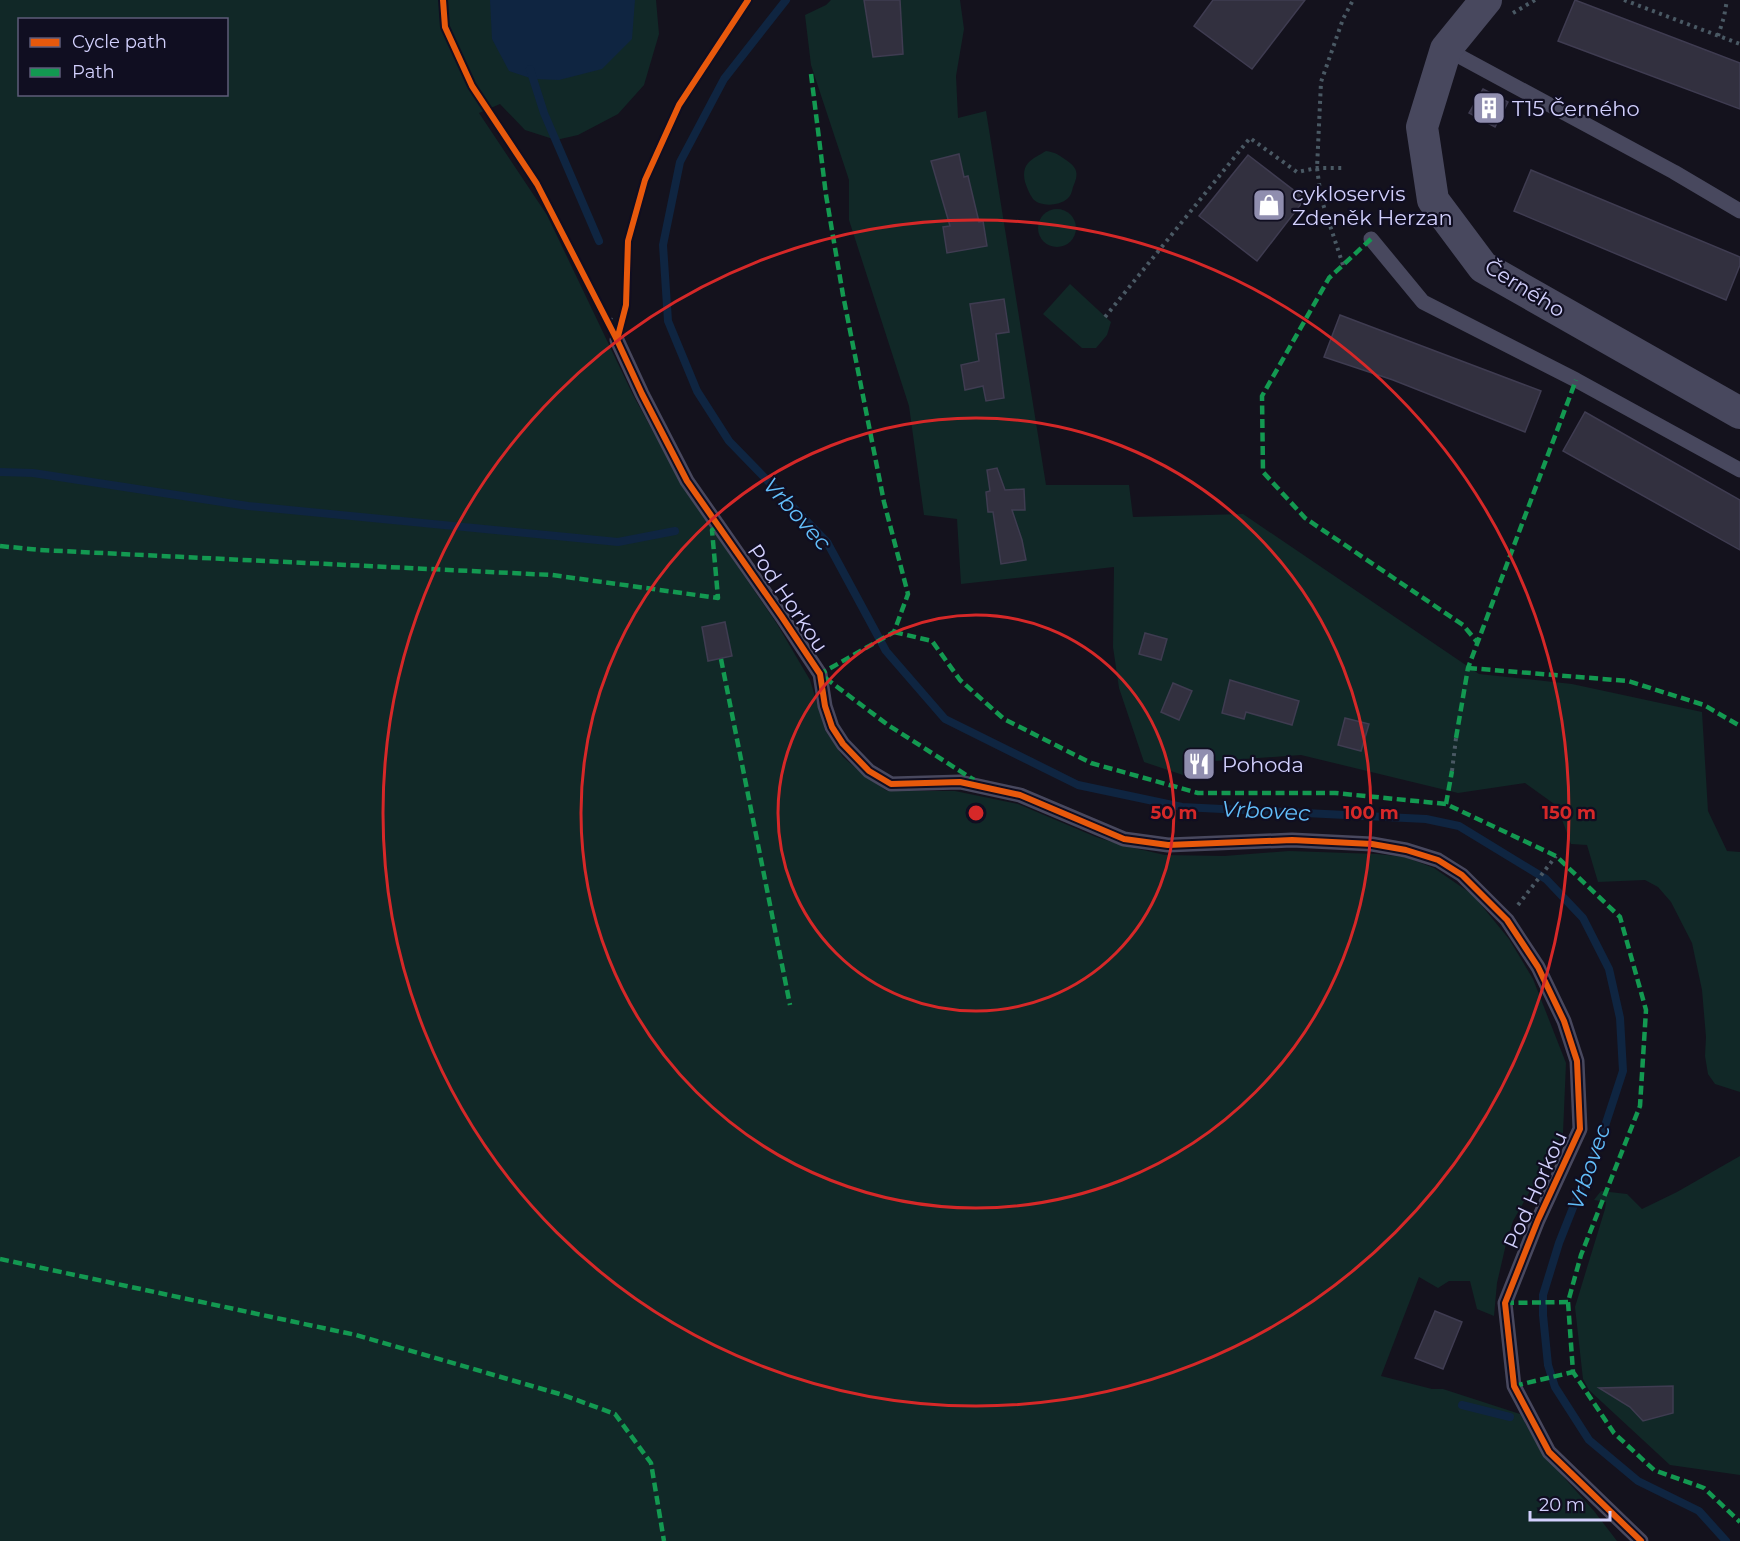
<svg xmlns="http://www.w3.org/2000/svg" width="1740" height="1541" font-family="Montserrat,sans-serif">
<rect width="100%" height="100%" fill="#14121d"/>
<g fill="#112827" fill-rule="evenodd">
<path d="M0,0h656l3,34 -15,51 -26,29 -40,21 -22,5 -31,-10 -25,-26 -21,9 68,102 86,180 48,88 96,141 33,56 15,50 18,27 22,19 22,15h68l63,13 78,33 29,9 40,9 59,1 65,-5 88,3 28,3 29,11 39,27 36,44 24,40 33,84 -3,70 -50,88 -7,23 -9,39 -3,33 -17,-7 -7,-28h-21l-11,7 -19,-11 -38,99 51,13h11l77,25 22,39 52,58 23,30h-1617zM20,20h206v74h-206z"/>
<path d="M831,0h129l4,29 -8,47 2,42 28,-7 60,374h83l4,32 110,-3 236,160 93,10 130,28 6,99 19,40 13,1v240l-25,-8 -7,-10 -3,-18 1,-19 -4,-47 -10,-47 -21,-41 -13,-15 -13,-7 -47,2 -11,-37 -16,-1 -14,-38 -32,-23 -67,10 -157,-38 -86,6 -23,17 -48,-16 -25,-74 -6,-41 1,-80 -153,17 -4,-65 -33,-4 -15,-109 -60,-186v-40l-38,-115 -6,-50 21,-10z"/>
<path d="M1046,151c9,1 13,4 20,9 12,8 13,14 7,27 -1,4 -2,9 -6,12 -8,7 -27,8 -34,0 -4,-6 -6,-11 -8,-17 -4,-19 6,-22 21,-31z"/>
<circle cx="1057" cy="228" r="19"/>
<path d="M1070,284l41,38 -4,13 -11,13h-14l-39,-34z"/>
<path d="M1740,1156v319l-70,-10 -81,-75 -6,-11 -8,-72 30,-98 1,-7 -12,-2 7,-9 26,3 15,15 35,-17z"/>
</g>
<path fill="#0f2541" d="M490,0h145l-3,39 -30,30 -43,11 -26,-1 -24,-8 -17,-32z"/>
<g fill="none" stroke-linecap="round" stroke-linejoin="round">
<g stroke="#0f2541" stroke-width="8">
<path d="M786,0l-62,79 -44,83 -17,83 5,76 29,70 32,50 98,101 59,109 59,68 133,66 104,22 244,12 33,7 87,53 37,39 26,51 11,49 3,53 -20,61 -44,111 -16,52v20l5,50 7,22 34,53 49,41 61,30 27,30"/>
<path d="M530,69l14,44 55,128"/>
<path d="M0,472l33,1 215,33 370,36 57,-11"/>
<path d="M1462,1405l48,12"/>
</g>
</g>
<g fill="#32303f" stroke="#3f3c51" stroke-width="1.5">
<path d="M864,0h36l3,54 -30,3z"/>
<path d="M1213,0h92l-53,69 -58,-43z"/>
<path d="M1575,0l165,63v46l-182,-68z"/>
<path d="M1483,89l25,13 -13,25 -26,-14z"/>
<path d="M959,154l5,23 4,-1 11,46 4,-1 4,25 -40,7 -4,-26 7,-1 -19,-65z"/>
<path d="M1248,155l57,44 -48,62 -58,-45z"/>
<path d="M1531,170l209,87v8l-14,35 -212,-89z"/>
<path d="M1004,299l5,33 -13,2 8,64 -18,3 -3,-15 -18,4 -4,-25 18,-4 -9,-57z"/>
<path d="M1340,315l201,76 -16,41 -132,-52 -69,-23z"/>
<path d="M1585,412l155,88v50l-177,-99z"/>
<path d="M997,468l8,22 19,-1 1,21h-13l10,30 4,20 -25,4 -8,-52h-5l-2,-20 4,-1 -3,-21z"/>
<path d="M725,622l7,34 -24,5 -6,-34z"/>
<path d="M1145,633l22,6 -6,21 -22,-6z"/>
<path d="M1230,680l69,21 -7,24 -46,-13 -2,7 -22,-6z"/>
<path d="M1173,683l19,8 -13,29 -18,-8z"/>
<path d="M1345,718l24,6 -8,27 -23,-6z"/>
<path d="M1435,1311l27,11 -19,47 -28,-11z"/>
<path d="M1673,1386v27l-30,8 -13,-14 -31,-19z"/>
</g>
<g fill="none" stroke-linecap="round" stroke-linejoin="round">
<g stroke="#4a5964" stroke-width="4" stroke-dasharray="3 4.5" stroke-linecap="butt">
<path d="M1624,0l116,44"/>
<path d="M1513,13l22,-13"/>
<path d="M1718,36l6,-19 3,-17"/>
<path d="M1343,265l-22,-67 -4,-30 4,-86 22,-63 10,-19"/>
<path d="M604,316l8,4"/>
<path d="M1105,317l145,-179 47,34 20,-4h27"/>
<path d="M1452,771l4,-33"/>
<path d="M1518,905l38,-49"/>
</g>
<g stroke="#48485e" stroke-width="15">
<path d="M1446,49l228,123 66,39"/>
<path d="M1371,239l52,63 153,78 164,90"/>
<path d="M617,340l25,54 45,87 95,136 38,57 5,32 7,21 11,17 26,27 22,13 69,-2 60,13 104,44 44,6 124,-5 80,4 34,6 32,10 24,15 45,45 31,47 26,54 13,40 3,68 -42,91 -33,83 9,83 35,66 92,89"/>
</g>
<path stroke="#48485e" stroke-width="32" d="M1486,0l-40,49 -24,78 11,73 50,67 257,146"/>
<g stroke="#139951" stroke-width="4.5" stroke-dasharray="9 4.5" stroke-linecap="butt">
<path d="M811,74l15,121 17,100 41,207 24,92 -14,38 -74,42 68,51 86,55"/>
<path d="M1371,239l-42,39 -67,118 1,76 42,46 158,107 15,18"/>
<path d="M0,546l40,4 512,25 166,23 -6,-68 7,-4"/>
<path d="M894,632l38,9 28,39 44,39 87,44 107,30h137l111,11 110,52 64,61 26,93 -6,96 -59,149 -13,47 5,70 41,61 40,37 50,18 36,34"/>
<path d="M721,659l69,346"/>
<path d="M1468,668l160,13 76,24 36,21"/>
<path d="M1456,738l12,-70 108,-288"/>
<path d="M1446,804l6,-33"/>
<path d="M0,1259l356,76 207,60 52,19 36,49 13,78"/>
<path d="M1505,1303l63,-1"/>
<path d="M1514,1386l59,-14"/>
</g>
<defs>
<g id="cycleway">
<path d="M443,0l2,27 27,59 65,98 80,156 25,54 45,87 95,136 38,57 5,32 7,21 11,17 26,27 22,13 69,-2 60,13 104,44 44,6 124,-5 80,4 34,6 32,10 24,15 45,45 31,47 26,54 13,40 3,68 -42,91 -33,83 9,83 35,66 92,89"/>
<path d="M617,340l9,-35 2,-64 17,-61 34,-75 69,-105"/>
</g>
</defs>
<use href="#cycleway" stroke="#100e21" stroke-width="10"/>
<use href="#cycleway" stroke="#e8590c" stroke-width="6"/>
</g>
<g fill="none" stroke="#d62828" stroke-width="3">
<circle cx="976" cy="813" r="198"/>
<circle cx="976" cy="813" r="395"/>
<circle cx="976" cy="813" r="593"/>
</g>
<defs>
<symbol id="building-square" viewBox="-11 -11 22 22"><rect x="-9" y="-9" width="18" height="18" rx="4" fill="#908eaf" stroke="#100e21"/><path d="M-4-6H4V6H1V3H-1V6H-4ZM-2.5-4.3h1.7v1.8h-1.7ZM.8-4.3h1.7v1.8H.8ZM-2.5-1h1.7V.8h-1.7ZM.8-1h1.7V.8H.8Z" fill="#fff"/></symbol>
<symbol id="shop-square" viewBox="-11 -11 22 22"><rect x="-9" y="-9" width="18" height="18" rx="4" fill="#908eaf" stroke="#100e21"/><path d="M-5-2.5h2.3a2.7 3.5 0 0 1 5.4 0H5L5.5 6h-11ZM-1.5-2.5h3a1.5 2.3 0 0 0-3 0Z" fill="#fff"/></symbol>
<symbol id="restaurant-square" viewBox="-11 -11 22 22"><rect x="-9" y="-9" width="18" height="18" rx="4" fill="#908eaf" stroke="#100e21"/><path d="M-5-6h1v4h1v-4h1v4h1v-4h1v5L-1.5 .5V6h-2V.5L-5-1ZM5-6V6H3V1.5H1.5Q1.5-4 5-6Z" fill="#fff"/></symbol>
</defs>
<g fill-rule="evenodd">
<use href="#building-square" x="1470" y="89" width="38" height="38"/>
<use href="#shop-square" x="1250" y="186" width="38" height="38"/>
<use href="#restaurant-square" x="1180" y="745" width="38" height="38"/>
</g>
<g text-anchor="middle" dominant-baseline="central" stroke-width="4.5" stroke-linejoin="round" paint-order="stroke">
<g font-size="21" fill="#d2d0fd" stroke="#100e21" text-anchor="start">
<text x="1512" y="108">T15 Černého</text>
<text x="1292" y="193">cykloservis<tspan x="1292" dy="24">Zdeněk Herzan</tspan></text>
<text x="1222" y="764">Pohoda</text>
</g>
<g font-size="21" fill="#d2d0fd" stroke="#100e21">
<text transform="translate(1525 288) rotate(32)">Černého</text>
<text transform="translate(788 598) rotate(56)">Pod Horkou</text>
<text transform="translate(1535 1190) rotate(-66)">Pod Horkou</text>
</g>
<g font-size="22" font-style="italic" fill="#62befa" stroke="#100e21">
<text transform="translate(797 514) rotate(48)">Vrbovec</text>
<text transform="translate(1266 811) rotate(3)">Vrbovec</text>
<text transform="translate(1589 1167) rotate(-71)">Vrbovec</text>
</g>
</g>
<circle cx="976" cy="813" r="9" fill="#d62828" stroke="#100e21" stroke-width="3"/>
<g font-size="18" text-anchor="middle" font-weight="bold" fill="#d62828" stroke="#100e21" stroke-width="4.5" stroke-linejoin="round" paint-order="stroke">
<text x="1174" y="819">50 m</text>
<text x="1371" y="819">100 m</text>
<text x="1569" y="819">150 m</text>
</g>
<rect x="18" y="18" width="210" height="78" fill="#100e21" stroke="#5e5c79" stroke-width="1.5"/>
<rect x="30" y="38" width="30" height="9" fill="#e8590c" stroke="#5e5c79" stroke-width="1.5"/>
<text x="72" y="48" font-size="18" fill="#d2d0fd">Cycle path</text>
<rect x="30" y="68" width="30" height="9" fill="#139951" stroke="#5e5c79" stroke-width="1.5"/>
<text x="72" y="78" font-size="18" fill="#d2d0fd">Path</text>
<path d="M1530 1511v9h80v-9" fill="none" stroke="#d2d0fd" stroke-width="3"/>
<text x="1539" y="1511" font-size="18" fill="#d2d0fd" stroke="#100e21" stroke-width="4.5" paint-order="stroke">20 m</text>
</svg>
